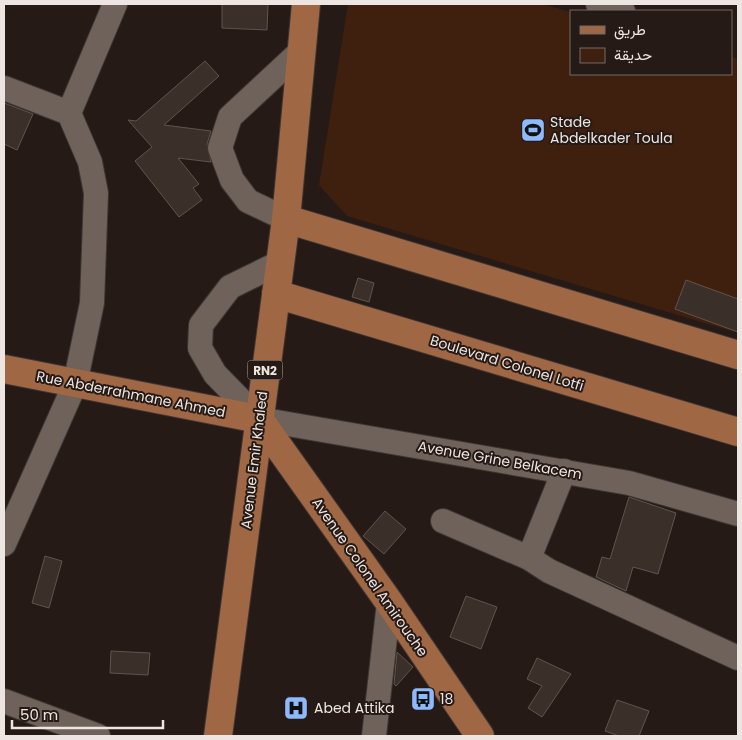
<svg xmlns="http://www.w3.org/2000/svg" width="742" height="740" font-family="Poppins,Vazirmatn,sans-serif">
<rect width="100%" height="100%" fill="#251a15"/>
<path fill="#3f200e" d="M348,4h194l29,8v62h160v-17l7,2v274l-391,-117 -28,-31z"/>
<g fill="#3a2f29" stroke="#60544d">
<path d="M222,4h46l-1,26 -45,-2z"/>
<path d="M205,61l14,15 -55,49 47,6 -4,13 4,18 -33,-4 21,26 -6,4 9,12 -23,17 -44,-56 17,-14 -24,-27 8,1z"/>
<path d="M4,103l29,11 -16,36 -13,-6z"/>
<path d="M358,278l16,5 -5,19 -17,-5z"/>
<path d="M686,280l52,19v33l-63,-23z"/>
<path d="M629,497l47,16 -18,61 -25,-7 -7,24 -30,-14 6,-20 8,2z"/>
<path d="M385,511l21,18 -22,25 -21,-18z"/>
<path d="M45,556l17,5 -13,47 -17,-5z"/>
<path d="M466,596l31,11 -16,42 -31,-12z"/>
<path d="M111,651l39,2 -2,22 -38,-2z"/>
<path d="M397,652l16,15 -17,19 -2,-2z"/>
<path d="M537,658l34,16 -29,43 -14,-9 14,-22 -15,-7z"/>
<path d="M617,700l32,11 -10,25h-20l-14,-5z"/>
</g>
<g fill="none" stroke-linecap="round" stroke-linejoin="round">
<defs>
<g id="minor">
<path d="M598,4l25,7"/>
<path d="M4,88l65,25 21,49 6,31 -4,110 -17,81 -71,160"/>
<path d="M69,113l46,-109"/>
<path d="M286,219l-38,-18 -16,-21 -12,-32 10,-31 71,-66"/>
<path d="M281,262l-51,25 -29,38 -1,23 15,26 44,45 370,64 109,31"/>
<path d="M443,521l86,37 20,13 189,87"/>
<path d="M529,558l35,-87"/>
<path d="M4,701l94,35"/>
<path d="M374,736l15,-134"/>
</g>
<g id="major">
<path d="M286,219l452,136"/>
<path d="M276,294l462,138"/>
<path d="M4,369l255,50 130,183 91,134"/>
<path d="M218,736l68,-517 20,-215"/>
</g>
</defs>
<use href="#minor" stroke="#3f3634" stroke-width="26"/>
<use href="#major" stroke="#3f3634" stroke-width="30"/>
<use href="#minor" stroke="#6f625b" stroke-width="24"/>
<use href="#major" stroke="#a06745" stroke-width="28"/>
</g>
<defs>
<symbol id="stadium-square" viewBox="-11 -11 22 22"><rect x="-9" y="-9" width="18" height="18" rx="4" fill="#8eb9fd" stroke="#251a15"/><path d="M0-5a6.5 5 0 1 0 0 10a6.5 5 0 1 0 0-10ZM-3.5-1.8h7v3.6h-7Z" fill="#111"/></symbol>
<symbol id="bus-square" viewBox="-11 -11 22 22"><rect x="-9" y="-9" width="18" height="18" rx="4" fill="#8eb9fd" stroke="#251a15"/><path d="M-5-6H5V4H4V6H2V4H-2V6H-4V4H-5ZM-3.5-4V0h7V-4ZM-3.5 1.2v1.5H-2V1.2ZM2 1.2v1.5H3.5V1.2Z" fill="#111"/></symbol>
<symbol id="hospital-square" viewBox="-11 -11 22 22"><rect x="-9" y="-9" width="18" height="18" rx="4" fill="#8eb9fd" stroke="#251a15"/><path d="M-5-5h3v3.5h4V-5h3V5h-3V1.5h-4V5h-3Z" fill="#111"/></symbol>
</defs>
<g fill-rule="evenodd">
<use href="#stadium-square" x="519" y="116" width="28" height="28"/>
<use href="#bus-square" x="409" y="685" width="28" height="28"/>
<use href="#hospital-square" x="282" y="694" width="28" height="28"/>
</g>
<g text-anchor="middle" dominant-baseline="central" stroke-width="4" stroke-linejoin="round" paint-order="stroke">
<rect fill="#251a15" stroke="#b1a8a4" stroke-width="1" x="247.5" y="360.5" width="35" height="19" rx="4"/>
<g font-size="12" font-weight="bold" fill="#ede5e1">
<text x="265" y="370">RN2</text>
</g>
<g font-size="14" fill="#ede5e1" stroke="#251a15" text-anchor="start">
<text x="550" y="122">Stade<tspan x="550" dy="16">Abdelkader Toula</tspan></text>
<text x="440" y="699">18</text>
<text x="314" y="708">Abed Attika</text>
</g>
<g font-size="14" fill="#ede5e1" stroke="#251a15">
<text transform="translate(507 363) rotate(17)">Boulevard Colonel Lotfi</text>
<text transform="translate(131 394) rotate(11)">Rue Abderrahmane Ahmed</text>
<text transform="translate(254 460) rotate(-83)">Avenue Emir Khaled</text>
<text transform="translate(500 460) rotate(10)">Avenue Grine Belkacem</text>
<text transform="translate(370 577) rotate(55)">Avenue Colonel Amirouche</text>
</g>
</g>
<rect width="742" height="740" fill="none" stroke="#ede5e1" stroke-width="10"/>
<rect x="570" y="10" width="162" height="65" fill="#251a15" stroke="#756b67"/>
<rect x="580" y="26" width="25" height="8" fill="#a06745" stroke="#756b67"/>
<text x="614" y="35" font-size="15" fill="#ede5e1">طريق</text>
<rect x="580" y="48" width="25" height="15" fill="#3f200e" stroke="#756b67"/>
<text x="614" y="60" font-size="15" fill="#ede5e1">حديقة</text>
<path d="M12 720v8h151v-8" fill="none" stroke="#ede5e1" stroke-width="2.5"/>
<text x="20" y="720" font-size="15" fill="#ede5e1" stroke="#251a15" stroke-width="4" paint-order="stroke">50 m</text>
</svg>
